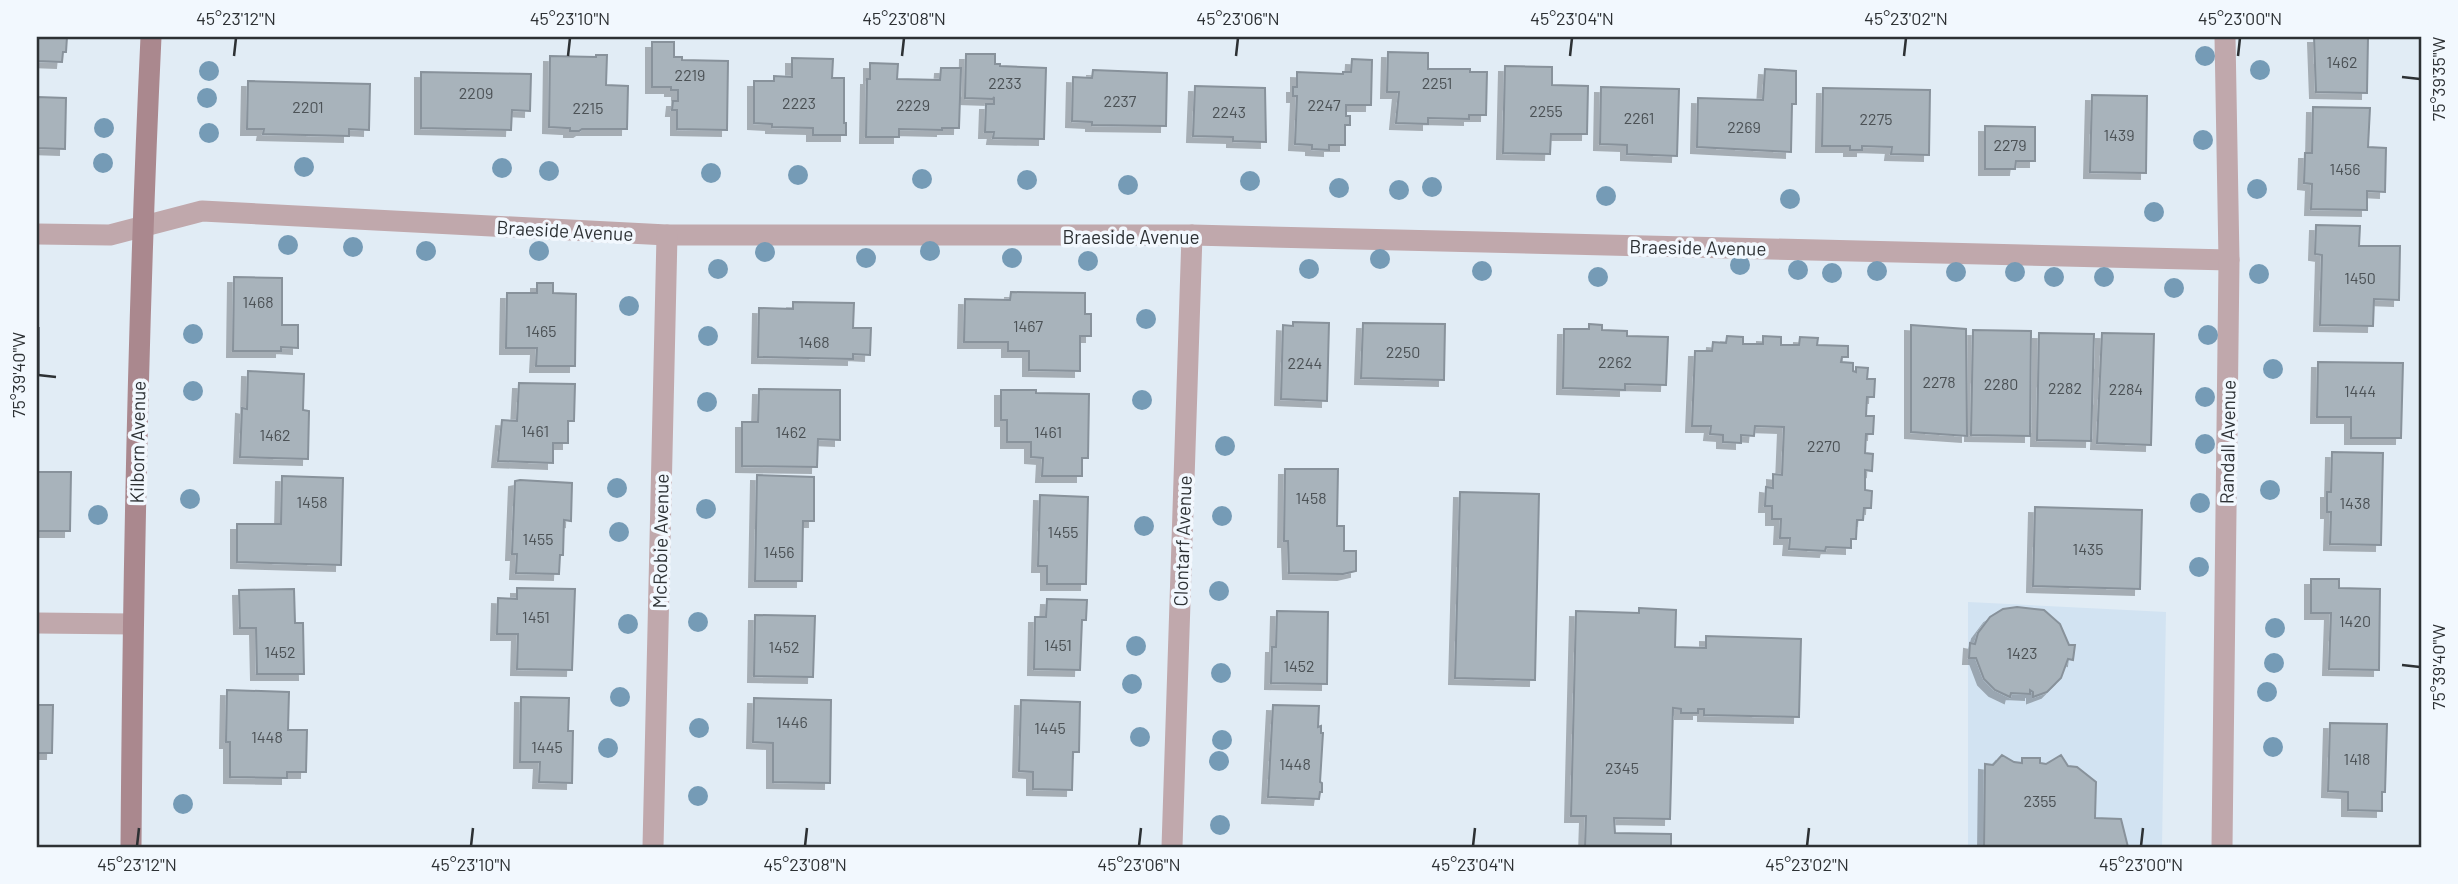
<svg xmlns="http://www.w3.org/2000/svg" width="2458" height="884" font-family="Barlow,sans-serif">
<defs>
<filter id="shadow"><feDropShadow dx="-6" dy="6" stdDeviation="0" flood-color="#0004"/></filter>
</defs>
<rect width="100%" height="100%" fill="#e1ecf5"/>
<path fill="#d2e3f2" d="M1968,602l198,10 -4,235h-194z"/>
<g fill="#a8b3bb" stroke="#88929b" stroke-width="2" filter="url(#shadow)">
<path d="M37,37h30l-1,15h-3l-1,10 -25,-1z"/>
<path d="M2314,37h54l-1,56 -51,-1z"/>
<path d="M652,42h22v15h8v3l46,1 -1,69 -50,-1v-19h-5l1,-9h5v-11h-7v-3h-19z"/>
<path d="M1388,52l40,1v16h42v3h17l-1,43h-17v4l-41,-1v6l-32,-1 3,-31h-12z"/>
<path d="M966,54h29v10h5v2l46,2 -2,71 -51,-1 1,-6h-9l1,-28h8v-7l-1,2 -28,-1z"/>
<path d="M596,55h11l-1,30 22,1 -1,43h-45l-3,2h-9v-3h-3l-18,-1 1,-71 46,1z"/>
<path d="M792,58l41,1 -1,19h12v45h2v12h-33v-7l-41,-1v-3l-18,-1v-42h20v-5l18,1z"/>
<path d="M1352,59l20,1 -1,45h-25v11h4v9h-5v20h-16v5l-17,-1v-4l-17,-1 2,-48h-4v-9h4v-15l46,2v-2h8z"/>
<path d="M870,63l28,1 -1,15 43,1 1,-12h20l-2,60h-17v2l-43,-1v8h-33l1,-58h3z"/>
<path d="M1505,66l47,1v18l36,1 -1,48h-36l-1,20 -47,-1z"/>
<path d="M1765,69l31,2v33h-4l-1,48 -94,-5 1,-49 65,2z"/>
<path d="M1093,70l74,3 -1,53 -74,-1v-3l-20,-1 1,-44 19,1z"/>
<path d="M421,72l110,2 -1,37 -18,-1 -1,20 -90,-2z"/>
<path d="M248,81l122,3 -1,46 -20,-1v7l-86,-2 1,-5h-17z"/>
<path d="M1195,86l70,2 1,54 -33,-1v-4l-40,-1z"/>
<path d="M1601,87l78,2 -2,67 -50,-2v-9l-27,-1z"/>
<path d="M1823,88l107,2 -1,65 -38,-1 1,-7 -30,-1v4h-12v-4h-28z"/>
<path d="M2092,95l55,1 -1,77 -56,-1z"/>
<path d="M37,97l29,1 -1,51 -28,-1z"/>
<path d="M2313,107l57,1 -2,39 18,1 -1,44 -18,-1v19l-56,-1 1,-25 -8,-1 1,-30h7z"/>
<path d="M1985,126l50,1v34h-19l-1,8h-30z"/>
<path d="M2316,225l44,1 -1,20h41l-1,54 -25,-1 -1,27 -53,-1 2,-70 -7,-1z"/>
<path d="M234,277l48,1v47h16v23l-17,-1v4h-48z"/>
<path d="M537,283h16v10l23,1 -1,72h-39l1,-18h-31l1,-55h30z"/>
<path d="M1011,292l74,1v21h6v22h-11v35l-51,-1v-19h-21v-9h-44l1,-43 45,1z"/>
<path d="M793,302l61,1 -1,25h18l-1,27 -17,-1v5l-95,-2 1,-49 34,1z"/>
<path d="M1293,322l36,1 -2,78 -46,-2 2,-74 10,1z"/>
<path d="M1363,323l82,1 -1,56 -83,-2z"/>
<path d="M1589,324l13,1v5l25,1v5l41,1 -2,48 -41,-1v6l-62,-2 1,-59h25z"/>
<path d="M1911,325l55,4 1,107 -56,-4z"/>
<rect x="37" y="328" width="2" height="46"/>
<path d="M1973,330l58,1 -1,105 -59,-1z"/>
<path d="M2039,333l55,1 -3,107 -54,-1z"/>
<path d="M2102,333l52,1 -3,111 -54,-2z"/>
<path d="M1727,336l16,1v7h20v-8l18,1v8h18l1,-8 18,1 -1,7 31,1v11h-6l-1,5 12,1v8l3,1v-5l12,1 -1,11h8l-1,18h-7l-1,19h8l-1,18h-7l-1,19 8,1 -1,17 -7,-1v20l7,1 -1,17h-7l-1,12h-6l-1,19h-5v9l-25,-1 -1,4 -36,-2 1,-11h-10l1,-19h-9v-13h-7l1,-19 7,1v-14l9,1 2,-48 -29,-1 -1,10 -13,-1v8l-18,-1v-7l-13,-1 1,-8h-19l3,-75h17l1,-9 13,1z"/>
<path d="M2318,362l85,1 -2,75h-50v-21h-34z"/>
<path d="M248,371l56,3 -1,36 6,1 -1,48 -68,-2 2,-49 5,1z"/>
<path d="M519,383l56,1 -1,37h-6v22h-15v20l-55,-2 4,-41 15,1z"/>
<path d="M759,389l81,1v50l-22,-1 -1,28 -75,-1v-44h16z"/>
<path d="M1001,390h35v3l53,1 -1,64h-6v18h-40l1,-18 -12,-1v-15h-24v-22h-6z"/>
<path d="M2332,452l51,1 -2,92 -51,-1 1,-32h-4v-20h4z"/>
<path d="M1285,469h53l-1,57h7v25h12v20l-13,3 -54,-1 -1,-32h-4z"/>
<path d="M37,472h34l-1,59h-33z"/>
<path d="M757,475l57,2v44h-11l-1,60h-47z"/>
<path d="M282,476l61,2 -2,87 -104,-3v-38h44z"/>
<path d="M520,480l52,3 -1,38 -7,-1 -1,35h-3l-1,19 -43,-1 1,-19h-5l3,-73z"/>
<path d="M1460,492l79,2 -4,186 -80,-2z"/>
<path d="M1040,495l48,2 -2,87h-39v-18h-9z"/>
<path d="M2035,507l107,3 -2,79 -107,-3z"/>
<path d="M2311,579h28v9l41,1 -1,81 -50,-1 2,-56h-20z"/>
<path d="M517,588l58,1 -3,81 -55,-1 1,-35h-21l1,-36 19,1z"/>
<path d="M294,589l1,34h8l1,51h-47l-1,-46h-16l-1,-38z"/>
<path d="M1047,599l40,1 -1,20h-4l-2,50 -46,-1 1,-52h11z"/>
<path d="M2017,607l27,3 16,14 9,21h6l-2,15 -5,-1 -7,19 -14,14 -14,5v-5l-3,-2v4l-19,-1 -1,4 -15,-7 -11,-11 -8,-21h-7l1,-15 5,1 3,-11 12,-16 13,-8z"/>
<path d="M1639,608l37,2 -1,37 31,1v-12l95,3 -2,78 -95,-2v-6h-6v4h-17v-4l-8,-1 -3,111 -56,-1 1,15 56,1v13h-86l1,-31h-15l5,-205 63,2z"/>
<path d="M1277,611l51,1 -1,72 -56,-1 1,-36h4z"/>
<path d="M755,615l60,1 -2,61 -59,-1z"/>
<path d="M227,690l62,2 -1,38h19l-1,42h-19v6l-57,-1v-35h-4z"/>
<path d="M521,697l48,1 -1,33h5l-1,52 -33,-1 1,-20h-20z"/>
<path d="M754,698l77,2 -1,83 -57,-1v-39l-20,-1z"/>
<path d="M1021,700l59,2 -1,50h-6l-1,38 -39,-1v-17l-14,-1z"/>
<path d="M37,705h16l-1,48h-15z"/>
<path d="M1273,705l46,1 -1,21 3,-1v7h2l-3,49 2,1v9h-2l-1,7 -51,-2z"/>
<path d="M2330,723l57,1 -2,68h-3v19l-34,-1v-18l-20,-1z"/>
<path d="M2002,755l12,7 8,1v-5h18v5l6,1 15,-9 7,11 9,1 19,15 -1,36 26,1 7,28h-144l1,-83 8,1z"/>
</g>
<g fill="none" stroke-linecap="round" stroke-linejoin="round">
<g stroke="#c0a8ac" stroke-width="21">
<path d="M37,234l73,1 92,-24 465,24h525l1037,25"/>
<path d="M37,623l96,1"/>
<path d="M653,847l14,-612"/>
<path d="M1172,847l20,-612"/>
<path d="M2222,847l7,-587 -4,-223"/>
</g>
<path stroke="#aa888e" stroke-width="21" d="M131,847c2,-270 7,-540 20,-810"/>
</g>
<g fill="#759bb6">
<circle cx="2205" cy="56" r="10"/>
<circle cx="2260" cy="70" r="10"/>
<circle cx="209" cy="71" r="10"/>
<circle cx="207" cy="98" r="10"/>
<circle cx="104" cy="128" r="10"/>
<circle cx="209" cy="133" r="10"/>
<circle cx="2203" cy="140" r="10"/>
<circle cx="103" cy="163" r="10"/>
<circle cx="304" cy="167" r="10"/>
<circle cx="502" cy="168" r="10"/>
<circle cx="549" cy="171" r="10"/>
<circle cx="711" cy="173" r="10"/>
<circle cx="798" cy="175" r="10"/>
<circle cx="922" cy="179" r="10"/>
<circle cx="1027" cy="180" r="10"/>
<circle cx="1250" cy="181" r="10"/>
<circle cx="1128" cy="185" r="10"/>
<circle cx="1432" cy="187" r="10"/>
<circle cx="1339" cy="188" r="10"/>
<circle cx="2257" cy="189" r="10"/>
<circle cx="1399" cy="190" r="10"/>
<circle cx="1606" cy="196" r="10"/>
<circle cx="1790" cy="199" r="10"/>
<circle cx="2154" cy="212" r="10"/>
<circle cx="288" cy="245" r="10"/>
<circle cx="353" cy="247" r="10"/>
<circle cx="426" cy="251" r="10"/>
<circle cx="539" cy="251" r="10"/>
<circle cx="930" cy="251" r="10"/>
<circle cx="765" cy="252" r="10"/>
<circle cx="866" cy="258" r="10"/>
<circle cx="1012" cy="258" r="10"/>
<circle cx="1380" cy="259" r="10"/>
<circle cx="1088" cy="261" r="10"/>
<circle cx="1740" cy="265" r="10"/>
<circle cx="718" cy="269" r="10"/>
<circle cx="1309" cy="269" r="10"/>
<circle cx="1798" cy="270" r="10"/>
<circle cx="1482" cy="271" r="10"/>
<circle cx="1877" cy="271" r="10"/>
<circle cx="1956" cy="272" r="10"/>
<circle cx="2015" cy="272" r="10"/>
<circle cx="1832" cy="273" r="10"/>
<circle cx="2259" cy="274" r="10"/>
<circle cx="1598" cy="277" r="10"/>
<circle cx="2054" cy="277" r="10"/>
<circle cx="2104" cy="277" r="10"/>
<circle cx="2174" cy="288" r="10"/>
<circle cx="629" cy="306" r="10"/>
<circle cx="1146" cy="319" r="10"/>
<circle cx="193" cy="334" r="10"/>
<circle cx="2208" cy="335" r="10"/>
<circle cx="708" cy="336" r="10"/>
<circle cx="2273" cy="369" r="10"/>
<circle cx="193" cy="391" r="10"/>
<circle cx="2205" cy="397" r="10"/>
<circle cx="1142" cy="400" r="10"/>
<circle cx="707" cy="402" r="10"/>
<circle cx="2205" cy="444" r="10"/>
<circle cx="1225" cy="446" r="10"/>
<circle cx="617" cy="488" r="10"/>
<circle cx="2270" cy="490" r="10"/>
<circle cx="190" cy="499" r="10"/>
<circle cx="2200" cy="503" r="10"/>
<circle cx="706" cy="509" r="10"/>
<circle cx="98" cy="515" r="10"/>
<circle cx="1222" cy="516" r="10"/>
<circle cx="1144" cy="526" r="10"/>
<circle cx="619" cy="532" r="10"/>
<circle cx="2199" cy="567" r="10"/>
<circle cx="1219" cy="591" r="10"/>
<circle cx="698" cy="622" r="10"/>
<circle cx="628" cy="624" r="10"/>
<circle cx="2275" cy="628" r="10"/>
<circle cx="1136" cy="646" r="10"/>
<circle cx="2274" cy="663" r="10"/>
<circle cx="1221" cy="673" r="10"/>
<circle cx="1132" cy="684" r="10"/>
<circle cx="2267" cy="692" r="10"/>
<circle cx="620" cy="697" r="10"/>
<circle cx="699" cy="728" r="10"/>
<circle cx="1140" cy="737" r="10"/>
<circle cx="1222" cy="740" r="10"/>
<circle cx="2273" cy="747" r="10"/>
<circle cx="608" cy="748" r="10"/>
<circle cx="1219" cy="761" r="10"/>
<circle cx="698" cy="796" r="10"/>
<circle cx="183" cy="804" r="10"/>
<circle cx="1220" cy="825" r="10"/>
</g>
<path fill="none" stroke="#2d3134" stroke-width="2.5" d="M234,56l2,-18M568,56l2,-18M902,56l2,-18M1236,56l2,-18M1570,56l2,-18M1904,56l2,-18M2238,56l2,-18M2402,77l18,2M38,375l18,2M2402,665l18,2M137,846l2,-18M471,846l2,-18M805,846l2,-18M1139,846l2,-18M1473,846l2,-18M1807,846l2,-18M2141,846l2,-18"/>
<g text-anchor="middle" dominant-baseline="central" stroke-width="7" stroke-linejoin="round" paint-order="stroke">
<g font-size="16" fill="#4c5256">
<text x="2342" y="61">1462</text>
<text x="690" y="74">2219</text>
<text x="1005" y="82">2233</text>
<text x="1437" y="82">2251</text>
<text x="476" y="92">2209</text>
<text x="1120" y="100">2237</text>
<text x="799" y="102">2223</text>
<text x="913" y="104">2229</text>
<text x="1324" y="104">2247</text>
<text x="308" y="106">2201</text>
<text x="588" y="107">2215</text>
<text x="1546" y="110">2255</text>
<text x="1229" y="111">2243</text>
<text x="1639" y="117">2261</text>
<text x="1876" y="118">2275</text>
<text x="1744" y="126">2269</text>
<text x="2119" y="134">1439</text>
<text x="2010" y="144">2279</text>
<text x="2345" y="168">1456</text>
<text x="2360" y="277">1450</text>
<text x="258" y="301">1468</text>
<text x="1028" y="325">1467</text>
<text x="541" y="330">1465</text>
<text x="814" y="341">1468</text>
<text x="1403" y="351">2250</text>
<text x="1615" y="361">2262</text>
<text x="1305" y="362">2244</text>
<text x="1939" y="381">2278</text>
<text x="2001" y="383">2280</text>
<text x="2065" y="387">2282</text>
<text x="2126" y="388">2284</text>
<text x="2360" y="390">1444</text>
<text x="535" y="430">1461</text>
<text x="791" y="431">1462</text>
<text x="1048" y="431">1461</text>
<text x="275" y="434">1462</text>
<text x="1824" y="445">2270</text>
<text x="1311" y="497">1458</text>
<text x="312" y="501">1458</text>
<text x="2355" y="502">1438</text>
<text x="1063" y="531">1455</text>
<text x="538" y="538">1455</text>
<text x="2088" y="548">1435</text>
<text x="779" y="551">1456</text>
<text x="536" y="616">1451</text>
<text x="2355" y="620">1420</text>
<text x="1058" y="644">1451</text>
<text x="784" y="646">1452</text>
<text x="280" y="651">1452</text>
<text x="2022" y="652">1423</text>
<text x="1299" y="665">1452</text>
<text x="792" y="721">1446</text>
<text x="1050" y="727">1445</text>
<text x="267" y="736">1448</text>
<text x="547" y="746">1445</text>
<text x="2357" y="758">1418</text>
<text x="1295" y="763">1448</text>
<text x="1622" y="767">2345</text>
<text x="2040" y="800">2355</text>
</g>
<g font-size="19" fill="#2d3134" stroke="#f2f8fe">
<text transform="translate(565 230) rotate(3)">Braeside Avenue</text>
<text x="1131" y="236">Braeside Avenue</text>
<text transform="translate(1698 247) rotate(1)">Braeside Avenue</text>
<text transform="translate(137 442) rotate(-89)">Kilborn Avenue</text>
<text transform="translate(2227 442) rotate(-89)">Randall Avenue</text>
<text transform="translate(660 541) rotate(-89)">McRobie Avenue</text>
<text transform="translate(1182 541) rotate(-88)">Clontarf Avenue</text>
</g>
</g>
<rect width="2458" height="884" fill="none" stroke="#f2f8fe" stroke-width="77"/>
<rect x="38" y="38" width="2382" height="808" fill="none" stroke="#2d3134" stroke-width="2.5"/>
<g font-size="18" text-anchor="middle" fill="#2d3134">
<text x="236" y="25">45°23'12"N</text>
<text x="570" y="25">45°23'10"N</text>
<text x="904" y="25">45°23'08"N</text>
<text x="1238" y="25">45°23'06"N</text>
<text x="1572" y="25">45°23'04"N</text>
<text x="1906" y="25">45°23'02"N</text>
<text x="2240" y="25">45°23'00"N</text>
<text transform="translate(2439 79) rotate(-90)" y="6">75°39'35"W</text>
<text transform="translate(19 375) rotate(-90)" y="6">75°39'40"W</text>
<text transform="translate(2439 667) rotate(-90)" y="6">75°39'40"W</text>
<text x="137" y="871">45°23'12"N</text>
<text x="471" y="871">45°23'10"N</text>
<text x="805" y="871">45°23'08"N</text>
<text x="1139" y="871">45°23'06"N</text>
<text x="1473" y="871">45°23'04"N</text>
<text x="1807" y="871">45°23'02"N</text>
<text x="2141" y="871">45°23'00"N</text>
</g>
</svg>
